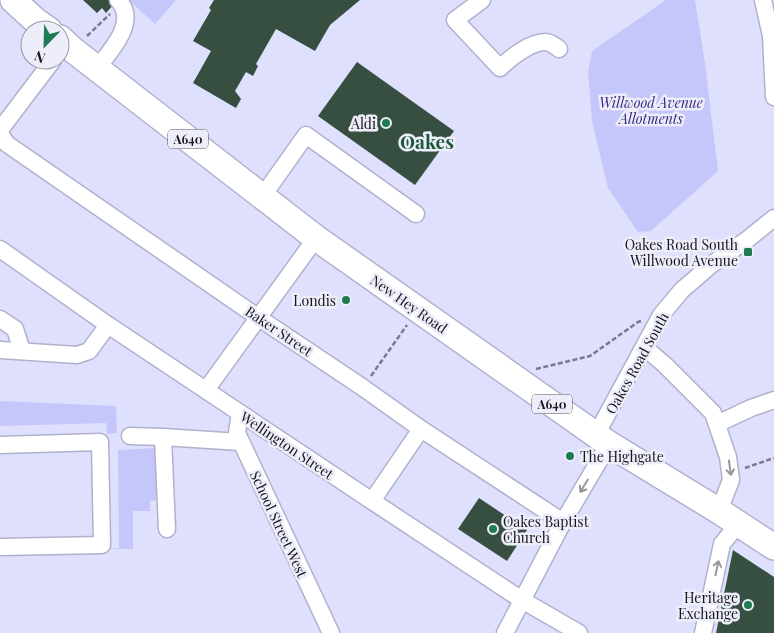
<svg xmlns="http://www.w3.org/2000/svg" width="774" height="633" font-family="'Playfair Display',serif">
<rect width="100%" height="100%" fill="#dee0fd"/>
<g fill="#c5c7fb">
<path d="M129,0h47l-21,24z"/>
<path d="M666,0h29l10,63 13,108 -67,60 -13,1 -30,-44 -16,-67 -4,-49 4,-21z"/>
<path d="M0,401l116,5 1,27 -10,1 -1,-11 -106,3z"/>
<path d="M156,448l3,52 -9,1v10h-17v38h-24l10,-1 -1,-98z"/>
</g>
<g fill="#364f40">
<path d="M83,0h27l4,4 -8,9 -4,-5 -5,5z"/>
<path d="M214,0h146l-30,25 -15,26 -39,-22 -20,35 2,2 -5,10 -7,-4 -11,19 6,8 -5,9 -43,-25 18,-32 -18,-10 18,-31 -2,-2z"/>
<path d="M357,62l97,69 -39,54 -97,-69z"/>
<path d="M479,498l48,32 -20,31 -49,-32z"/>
<path d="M733,550l41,27v56h-58z"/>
</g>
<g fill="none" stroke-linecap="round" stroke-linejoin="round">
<defs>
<g id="minor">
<path d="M482,0l-27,20 45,48c10,-10 30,-26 45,-26 6,0 10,4 14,7"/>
<path d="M763,0l8,36 3,61"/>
<path d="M97,68c13,-16 42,-47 21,-68"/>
<path d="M0,130l53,-70"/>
<path d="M0,134l7,10 252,174 103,69 59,42 142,93"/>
<path d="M262,197l44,-62 110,79"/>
<path d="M0,249l108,76 264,176 150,99 57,33"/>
<path d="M0,319l15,10 7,22"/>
<path d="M644,347l21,18 48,48 15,44 3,23 -12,31"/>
<path d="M0,350l77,5 12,-4 19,-26"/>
<path d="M206,390l110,-152"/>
<path d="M240,413l-3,20 94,200"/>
<path d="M717,424l34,-16 23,-8"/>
<path d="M596,435l65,-120 21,-25 29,-25 37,-26 26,-21"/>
<path d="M130,436l33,1"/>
<path d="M0,445l100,-3 2,103 -102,2"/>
<path d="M372,501l49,-72"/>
<path d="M167,529l-4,-92 77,5"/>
<path d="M505,633l58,-111 46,-78"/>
<path d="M703,633l19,-89 16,-20"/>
</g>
<g id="highway">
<path d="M13,0l23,21 13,9"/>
<path d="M60,38l13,12 243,188 293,206 110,67 55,36"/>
</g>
</defs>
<use href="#minor" stroke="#b0b1cd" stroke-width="19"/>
<use href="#highway" stroke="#b0b1cd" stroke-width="28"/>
<g stroke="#797a8d" stroke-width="2.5" stroke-dasharray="5 2.5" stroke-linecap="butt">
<path d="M87,36l23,-22"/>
<path d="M536,369l54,-13 48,-34 3,-1"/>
<path d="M371,376l36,-51"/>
<path d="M745,468l29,-10"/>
</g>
<use href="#minor" stroke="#fff" stroke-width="16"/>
<use href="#highway" stroke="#fff" stroke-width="25"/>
</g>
<defs><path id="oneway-shaft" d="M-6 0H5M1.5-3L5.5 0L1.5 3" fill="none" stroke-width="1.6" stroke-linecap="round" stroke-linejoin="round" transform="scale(1.25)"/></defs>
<g stroke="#96969a">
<use href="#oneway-shaft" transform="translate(730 468) rotate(82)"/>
<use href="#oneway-shaft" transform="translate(584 486) rotate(121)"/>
<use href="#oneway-shaft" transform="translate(717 568) rotate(-78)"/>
</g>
<g fill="#1f7b51" stroke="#eeeefa" stroke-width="2">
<circle cx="386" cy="123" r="5"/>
<rect x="743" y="247" width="10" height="10" rx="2.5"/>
<circle cx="346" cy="300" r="5"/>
<circle cx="570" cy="456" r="5"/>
<circle cx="493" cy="529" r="5"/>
<circle cx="748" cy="605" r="5"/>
</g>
<g text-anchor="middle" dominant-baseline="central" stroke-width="5" stroke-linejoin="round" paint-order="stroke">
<g fill="#eeeefa" stroke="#565661" stroke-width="1">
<rect x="168" y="129.5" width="40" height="19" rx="4"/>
<rect x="532" y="394.5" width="40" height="19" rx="4"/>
</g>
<g font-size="12" font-weight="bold" fill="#15151f">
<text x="188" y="139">A640</text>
<text x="552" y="404">A640</text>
</g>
<g font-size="14" font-style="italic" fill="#362880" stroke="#eeeefa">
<text x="651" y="102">Willwood Avenue<tspan x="651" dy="16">Allotments</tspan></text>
</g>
<g font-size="14" fill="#15151f" stroke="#eeeefa" text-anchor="end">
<text x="376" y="123">Aldi</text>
<text x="738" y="244">Oakes Road South<tspan x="738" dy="16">Willwood Avenue</tspan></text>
<text x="336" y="300">Londis</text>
<text x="580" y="456" text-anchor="start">The Highgate</text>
<text x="503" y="521" text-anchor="start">Oakes Baptist<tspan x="503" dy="16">Church</tspan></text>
<text x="738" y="597">Heritage<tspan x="738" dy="16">Exchange</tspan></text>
</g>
<g font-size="14" fill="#15151f" stroke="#eeeefa">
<text transform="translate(409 304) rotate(35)">New Hey Road</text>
<text transform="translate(279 331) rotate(34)">Baker Street</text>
<text transform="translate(637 363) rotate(-61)">Oakes Road South</text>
<text transform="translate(287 445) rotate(34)">Wellington Street</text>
<text transform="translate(279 524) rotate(65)">School Street West</text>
</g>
<g font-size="19" font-weight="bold" fill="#1c593b" stroke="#eeeefa">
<text x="427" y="141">Oakes</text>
</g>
</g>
<g transform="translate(45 45) rotate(203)"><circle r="24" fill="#eeeefa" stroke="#9797a2"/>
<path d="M0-4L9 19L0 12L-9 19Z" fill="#1f7b51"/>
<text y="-8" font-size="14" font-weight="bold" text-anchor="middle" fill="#15151f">N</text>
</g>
</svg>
